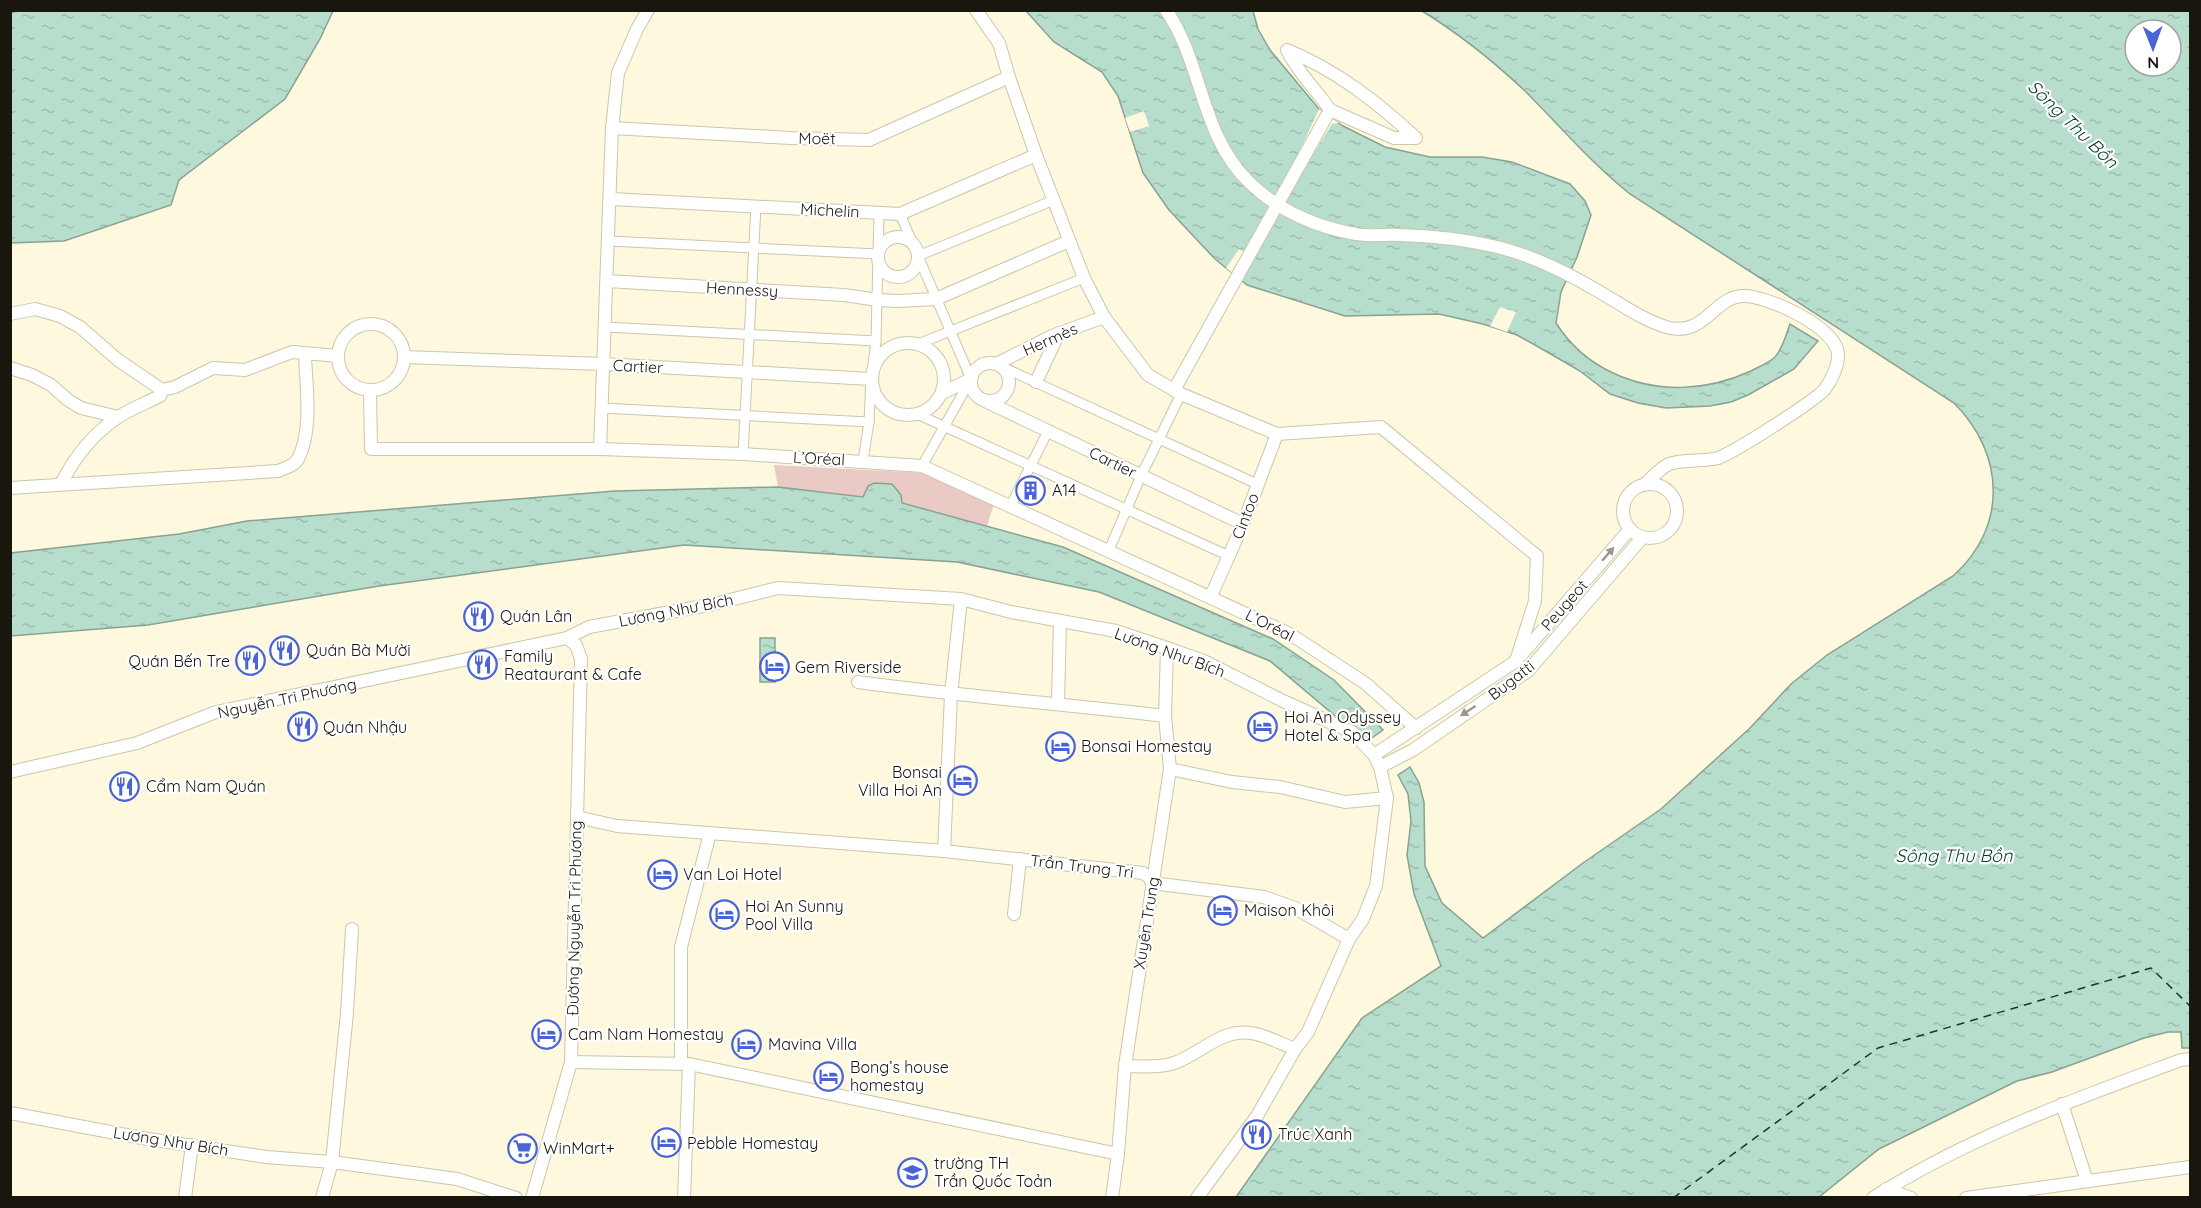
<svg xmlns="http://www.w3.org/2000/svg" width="2201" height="1208" font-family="Quicksand,sans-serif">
<defs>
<pattern id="water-ripples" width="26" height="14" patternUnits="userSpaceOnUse" patternTransform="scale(1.5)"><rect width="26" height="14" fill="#b7ddcc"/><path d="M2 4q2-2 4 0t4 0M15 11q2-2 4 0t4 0" fill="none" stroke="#9dbdae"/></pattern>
</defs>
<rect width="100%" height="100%" fill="#fef9de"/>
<path fill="#eacac5" d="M774,465l151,8 69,31 -7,22 -86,-23v-8l-9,-11 -11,-1 -17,14 -86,-10z"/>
<g fill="url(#water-ripples)" stroke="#88a293" stroke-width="1.5" fill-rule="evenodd">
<path d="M21,10h312v1l-13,28 -35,60 -106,81 -8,25 -107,36 -53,2 -1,-230z"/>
<path d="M1026,11h227l5,18 12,21 49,59 24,17 42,21 45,10h52l30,5 58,22 15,17 6,14 -14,42 -16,35 -5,31c14,22 33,39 57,50 45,21 94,18 138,-2 7,-4 18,-8 24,-14 8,-9 11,-22 15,-33l28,17 -24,28 -46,26 -17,7 -21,4 -44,2 -28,-5 -28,-9 -30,-23 -31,-18 -32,-18 -34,-11 -44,-10 -94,2 -98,-31 -32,-26 -46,-49 -26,-37 -25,-77 -16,-24 -48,-30z"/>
<path d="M1422,11h768v1037h-8l-1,-16h-13l-24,6 -92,34 -35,9 -138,68 -60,48h-583l126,-179 79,-52 -27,-72 -7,-39 4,-34 -3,-27 -10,-19 12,-8 9,16 5,19 1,64 17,37 41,35 100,-75 78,-54 89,-81 41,-44 36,-29 126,-79c55,-49 52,-122 1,-173l-324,-209c-39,-31 -71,-69 -106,-104 -31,-29 -66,-57 -102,-79zM2135,30h36v36h-36z"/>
<path d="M874,483l18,1 9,11 1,8 161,44 210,92 61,41 49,50 -17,12 -96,-81 -171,-69 -142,-30 -273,-17 -305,41 -231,39 -137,11v-83l168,-19 68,-13 368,-30 163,-4 85,10 5,-11z"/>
<rect x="760" y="638" width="15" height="44"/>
</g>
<g fill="#fef9de">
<path d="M1319,109l20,14 -7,1 -21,34 -11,-8z"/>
<path d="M1144,111l5,15 -19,6 -5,-14z"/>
<path d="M1239,249l16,10 -14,21 -15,-12z"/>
<path d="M1500,307l16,5 -9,20 -17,-6z"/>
</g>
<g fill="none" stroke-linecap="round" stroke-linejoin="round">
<path stroke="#0a3d2d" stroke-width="1.5" stroke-dasharray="8 6" stroke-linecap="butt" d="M1673,1198l205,-150 273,-80 39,38"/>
<defs>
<g id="pedestrian">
<path d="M900,214l71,165 -49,87"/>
<path d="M609,241l269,13"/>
<path d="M918,256l136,-56"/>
<path d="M605,327l271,14"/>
<path d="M918,344l166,-66"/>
<path d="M996,364l261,120"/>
<path d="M602,408l267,14"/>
<path d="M917,414l312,142"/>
<path d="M743,454l13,-248"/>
<path d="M863,461l6,-39 2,-43 5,-38 3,-129"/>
<path d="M1011,505l37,-74"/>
<path d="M1109,550l32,-74 40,-82"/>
</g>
<g id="minor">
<path d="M976,10l23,33 10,34 27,78 48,123 20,39 44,58 33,19 96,40 104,-7 156,129 -2,45 -19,60"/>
<path d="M1166,10c37,53 34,125 83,172 28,28 69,46 107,52 14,3 30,0 44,1 31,1 62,4 93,11 36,8 73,26 105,45 23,13 43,28 68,36 40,11 47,-31 78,-31 24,0 92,31 94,58 1,11 -7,27 -13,35 -10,12 -92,64 -107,69 -15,4 -34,1 -49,6 -9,4 -18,15 -25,21"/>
<path d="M612,128l179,10 78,2 140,-63"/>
<path d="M611,199l289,15 136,-59"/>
<circle cx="898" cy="257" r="20"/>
<path d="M607,281l237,14 34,5 20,1 38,-2 133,-58"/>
<path d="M10,314l25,-5 25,7 20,11 38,33 44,30 13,-3 38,-19 32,2 47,-18 46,4"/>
<circle cx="371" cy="357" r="33"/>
<circle cx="908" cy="379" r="36"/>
<path d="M404,357l200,7 267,15"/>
<circle cx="990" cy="382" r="19"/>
<path d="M996,364l56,-28 52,-19"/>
<path d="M10,368l22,7 19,10 17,15 13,8 37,9"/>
<path d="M1036,382l23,-49"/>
<path d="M370,390l1,59h229l143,5 179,12 368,168 75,49 51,45"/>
<path d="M1174,390l156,-280c-14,-21 -32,-37 -43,-60 49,20 90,52 129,88h-22l-64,-28"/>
<path d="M942,393l29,-14"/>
<path d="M983,400l260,124"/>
<path d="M600,449l12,-321 6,-55 19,-44 11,-19"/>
<circle cx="1650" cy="511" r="27"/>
<path d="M61,484c13,-26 32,-50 57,-67 13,-8 28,-14 42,-21l2,-6"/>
<path d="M10,488l268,-17c7,-3 16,-5 20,-12 15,-29 8,-73 7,-104"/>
<path d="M1211,596l32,-72 34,-90"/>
<path d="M858,682c102,14 205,22 307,34"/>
<path d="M1058,703l2,-82"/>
<path d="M1374,755l142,-94 114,-132"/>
<path d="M1380,767l33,-17 115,-79 114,-133"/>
<path d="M1170,769l62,13 48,5 65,15 42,-4"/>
<path d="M10,772l127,-29 79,-31 351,-74 22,-11 125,-23 64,-16 183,11 50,13 105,19 51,17 37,13 79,40 69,31 22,23 6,12 7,31 -11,88 -13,33 -14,20 -41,93 -13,17 -38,67 -60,82"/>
<path d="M577,817l40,9 327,25 199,22 6,4 3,6 112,14 31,11 54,31"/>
<path d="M944,851l7,-156 10,-96"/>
<path d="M1014,914l6,-55"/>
<path d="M571,1062l118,2 429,90"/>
<path d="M681,1064v-117l29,-114"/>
<path d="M1125,1066c15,0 31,2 46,-2 29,-8 51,-39 85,-30 13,3 26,10 39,15"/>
<path d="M2062,1104l25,77"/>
<path d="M10,1113l132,25 124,19 66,5 125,17 59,19"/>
<path d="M1886,1189l25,9"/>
<path d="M185,1198l7,-53"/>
<path d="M322,1198l10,-36 15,-149 5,-84"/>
<path d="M532,1198l39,-136 10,-403 -5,-14 -9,-7"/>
<path d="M684,1198l5,-134"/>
<path d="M1112,1198l6,-44 7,-88 45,-297 -5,-53 2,-68"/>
<path d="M1873,1198c95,-61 203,-99 308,-138l9,-1"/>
<path d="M1966,1198l224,-31"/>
</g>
</defs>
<use href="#pedestrian" stroke="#cbc6ac" stroke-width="11"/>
<use href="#minor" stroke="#cbc6ac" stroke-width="14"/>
<use href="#pedestrian" stroke="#fff" stroke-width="9"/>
<use href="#minor" stroke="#fff" stroke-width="12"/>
</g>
<defs><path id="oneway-solid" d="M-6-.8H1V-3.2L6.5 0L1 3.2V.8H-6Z" transform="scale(1.5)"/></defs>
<g fill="#989792">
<use href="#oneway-solid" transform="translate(1608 554) rotate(-49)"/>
<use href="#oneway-solid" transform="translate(1468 711) rotate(147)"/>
</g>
<defs>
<symbol id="building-ring" viewBox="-11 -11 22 22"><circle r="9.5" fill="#fff" stroke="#4a63d7" stroke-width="1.5"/><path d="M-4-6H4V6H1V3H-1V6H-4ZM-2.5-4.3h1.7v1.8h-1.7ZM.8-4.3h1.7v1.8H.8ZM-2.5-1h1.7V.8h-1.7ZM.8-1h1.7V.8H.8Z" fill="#4a63d7"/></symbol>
<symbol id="restaurant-ring" viewBox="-11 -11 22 22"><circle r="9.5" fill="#fff" stroke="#4a63d7" stroke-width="1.5"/><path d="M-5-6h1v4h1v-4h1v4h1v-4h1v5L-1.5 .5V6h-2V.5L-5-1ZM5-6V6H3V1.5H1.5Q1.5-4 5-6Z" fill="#4a63d7"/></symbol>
<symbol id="hotel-ring" viewBox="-11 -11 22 22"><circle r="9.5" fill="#fff" stroke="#4a63d7" stroke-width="1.5"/><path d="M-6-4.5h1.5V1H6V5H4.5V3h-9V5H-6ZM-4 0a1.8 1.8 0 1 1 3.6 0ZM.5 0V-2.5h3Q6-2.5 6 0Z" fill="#4a63d7"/></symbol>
<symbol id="supermarket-ring" viewBox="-11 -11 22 22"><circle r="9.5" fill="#fff" stroke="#4a63d7" stroke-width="1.5"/><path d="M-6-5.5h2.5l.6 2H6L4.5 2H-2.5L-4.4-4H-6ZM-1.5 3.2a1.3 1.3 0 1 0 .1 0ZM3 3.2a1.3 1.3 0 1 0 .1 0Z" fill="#4a63d7"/></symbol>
<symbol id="school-ring" viewBox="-11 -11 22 22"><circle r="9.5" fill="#fff" stroke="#4a63d7" stroke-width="1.5"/><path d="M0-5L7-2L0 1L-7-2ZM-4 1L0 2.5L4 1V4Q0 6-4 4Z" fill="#4a63d7"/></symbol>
</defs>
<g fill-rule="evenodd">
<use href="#building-ring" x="1014" y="474" width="33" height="33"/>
<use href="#restaurant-ring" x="462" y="600" width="33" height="33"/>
<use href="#restaurant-ring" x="268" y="634" width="33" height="33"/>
<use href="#restaurant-ring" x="234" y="644" width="33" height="33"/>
<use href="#restaurant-ring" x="466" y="648" width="33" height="33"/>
<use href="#hotel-ring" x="758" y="650" width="33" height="33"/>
<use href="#hotel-ring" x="1246" y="710" width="33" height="33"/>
<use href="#restaurant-ring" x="286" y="710" width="33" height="33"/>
<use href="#hotel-ring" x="1044" y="730" width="33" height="33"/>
<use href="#hotel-ring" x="946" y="764" width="33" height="33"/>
<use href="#restaurant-ring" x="108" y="770" width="33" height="33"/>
<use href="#hotel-ring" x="646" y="858" width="33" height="33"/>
<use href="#hotel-ring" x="1206" y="894" width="33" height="33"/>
<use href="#hotel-ring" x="708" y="898" width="33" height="33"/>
<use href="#hotel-ring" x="530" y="1018" width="33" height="33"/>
<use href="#hotel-ring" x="730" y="1028" width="33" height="33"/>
<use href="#hotel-ring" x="812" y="1060" width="33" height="33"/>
<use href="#restaurant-ring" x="1240" y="1118" width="33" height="33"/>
<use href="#hotel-ring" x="650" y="1126" width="33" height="33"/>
<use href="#supermarket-ring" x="506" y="1132" width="33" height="33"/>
<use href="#school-ring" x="896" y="1156" width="33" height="33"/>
</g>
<g text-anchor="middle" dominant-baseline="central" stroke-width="4.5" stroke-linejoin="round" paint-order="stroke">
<g font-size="16" fill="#19170d" stroke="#fff">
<text transform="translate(817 138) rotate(1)">Moët</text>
<text transform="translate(830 210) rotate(3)">Michelin</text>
<text transform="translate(742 289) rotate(3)">Hennessy</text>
<text transform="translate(1050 339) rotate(-24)">Hermès</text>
<text transform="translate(638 366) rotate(3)">Cartier</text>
<text transform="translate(819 458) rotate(3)">L’Oréal</text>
<text transform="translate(1113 462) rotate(26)">Cartier</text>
<text transform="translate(1245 516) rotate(-69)">Cintoo</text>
<text transform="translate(1564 605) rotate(-49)">Peugeot</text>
<text transform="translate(676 610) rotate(-11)">Lương Như Bích</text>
<text transform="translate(1270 625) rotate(27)">L’Oréal</text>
<text transform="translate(1170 652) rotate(20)">Lương Như Bích</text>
<text transform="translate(1511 680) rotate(-38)">Bugatti</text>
<text transform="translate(287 698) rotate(-12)">Nguyễn Tri Phương</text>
<text transform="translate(1082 866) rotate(7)">Trần Trung Tri</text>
<text transform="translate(574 918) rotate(-89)">Đường Nguyễn Tri Phương</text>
<text transform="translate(1146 923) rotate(-81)">Xuyên Trung</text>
<text transform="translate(171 1141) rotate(9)">Lương Như Bích</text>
</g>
<g font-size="16" fill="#19170d" stroke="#fff" text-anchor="start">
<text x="1052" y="490">A14</text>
<text x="500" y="616">Quán Lân</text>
<text x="306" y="650">Quán Bà Mười</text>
<text x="504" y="656">Family<tspan x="504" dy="18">Reataurant &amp; Cafe</tspan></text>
<text x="230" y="661" text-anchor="end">Quán Bến Tre</text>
<text x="795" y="667">Gem Riverside</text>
<text x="1284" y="717">Hoi An Odyssey<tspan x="1284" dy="18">Hotel &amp; Spa</tspan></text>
<text x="323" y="727">Quán Nhậu</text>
<text x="1081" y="746">Bonsai Homestay</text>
<text x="942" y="772" text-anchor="end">Bonsai<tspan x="942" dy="18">Villa Hoi An</tspan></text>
<text x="146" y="786">Cẩm Nam Quán</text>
<text x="683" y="874">Van Loi Hotel</text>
<text x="745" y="906">Hoi An Sunny<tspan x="745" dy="18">Pool Villa</tspan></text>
<text x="1244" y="910">Maison Khôi</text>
<text x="568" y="1034">Cam Nam Homestay</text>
<text x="768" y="1044">Mavina Villa</text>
<text x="850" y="1067">Bong’s house<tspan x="850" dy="18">homestay</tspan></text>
<text x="1278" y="1134">Trúc Xanh</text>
<text x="687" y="1143">Pebble Homestay</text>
<text x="543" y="1148">WinMart+</text>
<text x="934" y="1163">trường TH<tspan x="934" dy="18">Trần Quốc Toản</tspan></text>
</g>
<g font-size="18" font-style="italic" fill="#0a3d2d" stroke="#fff">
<text transform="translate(2073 124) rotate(44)">Sông Thu Bồn</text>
<text x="1954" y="855">Sông Thu Bồn</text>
</g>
</g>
<rect width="2201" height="1208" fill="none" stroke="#19170d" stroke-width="24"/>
<g transform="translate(2153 48) rotate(179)"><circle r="28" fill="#ffffff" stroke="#a3a29e" stroke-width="1.5"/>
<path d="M0-4.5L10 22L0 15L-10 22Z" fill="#4a63d7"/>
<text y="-9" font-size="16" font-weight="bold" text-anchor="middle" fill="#19170d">N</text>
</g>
</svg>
